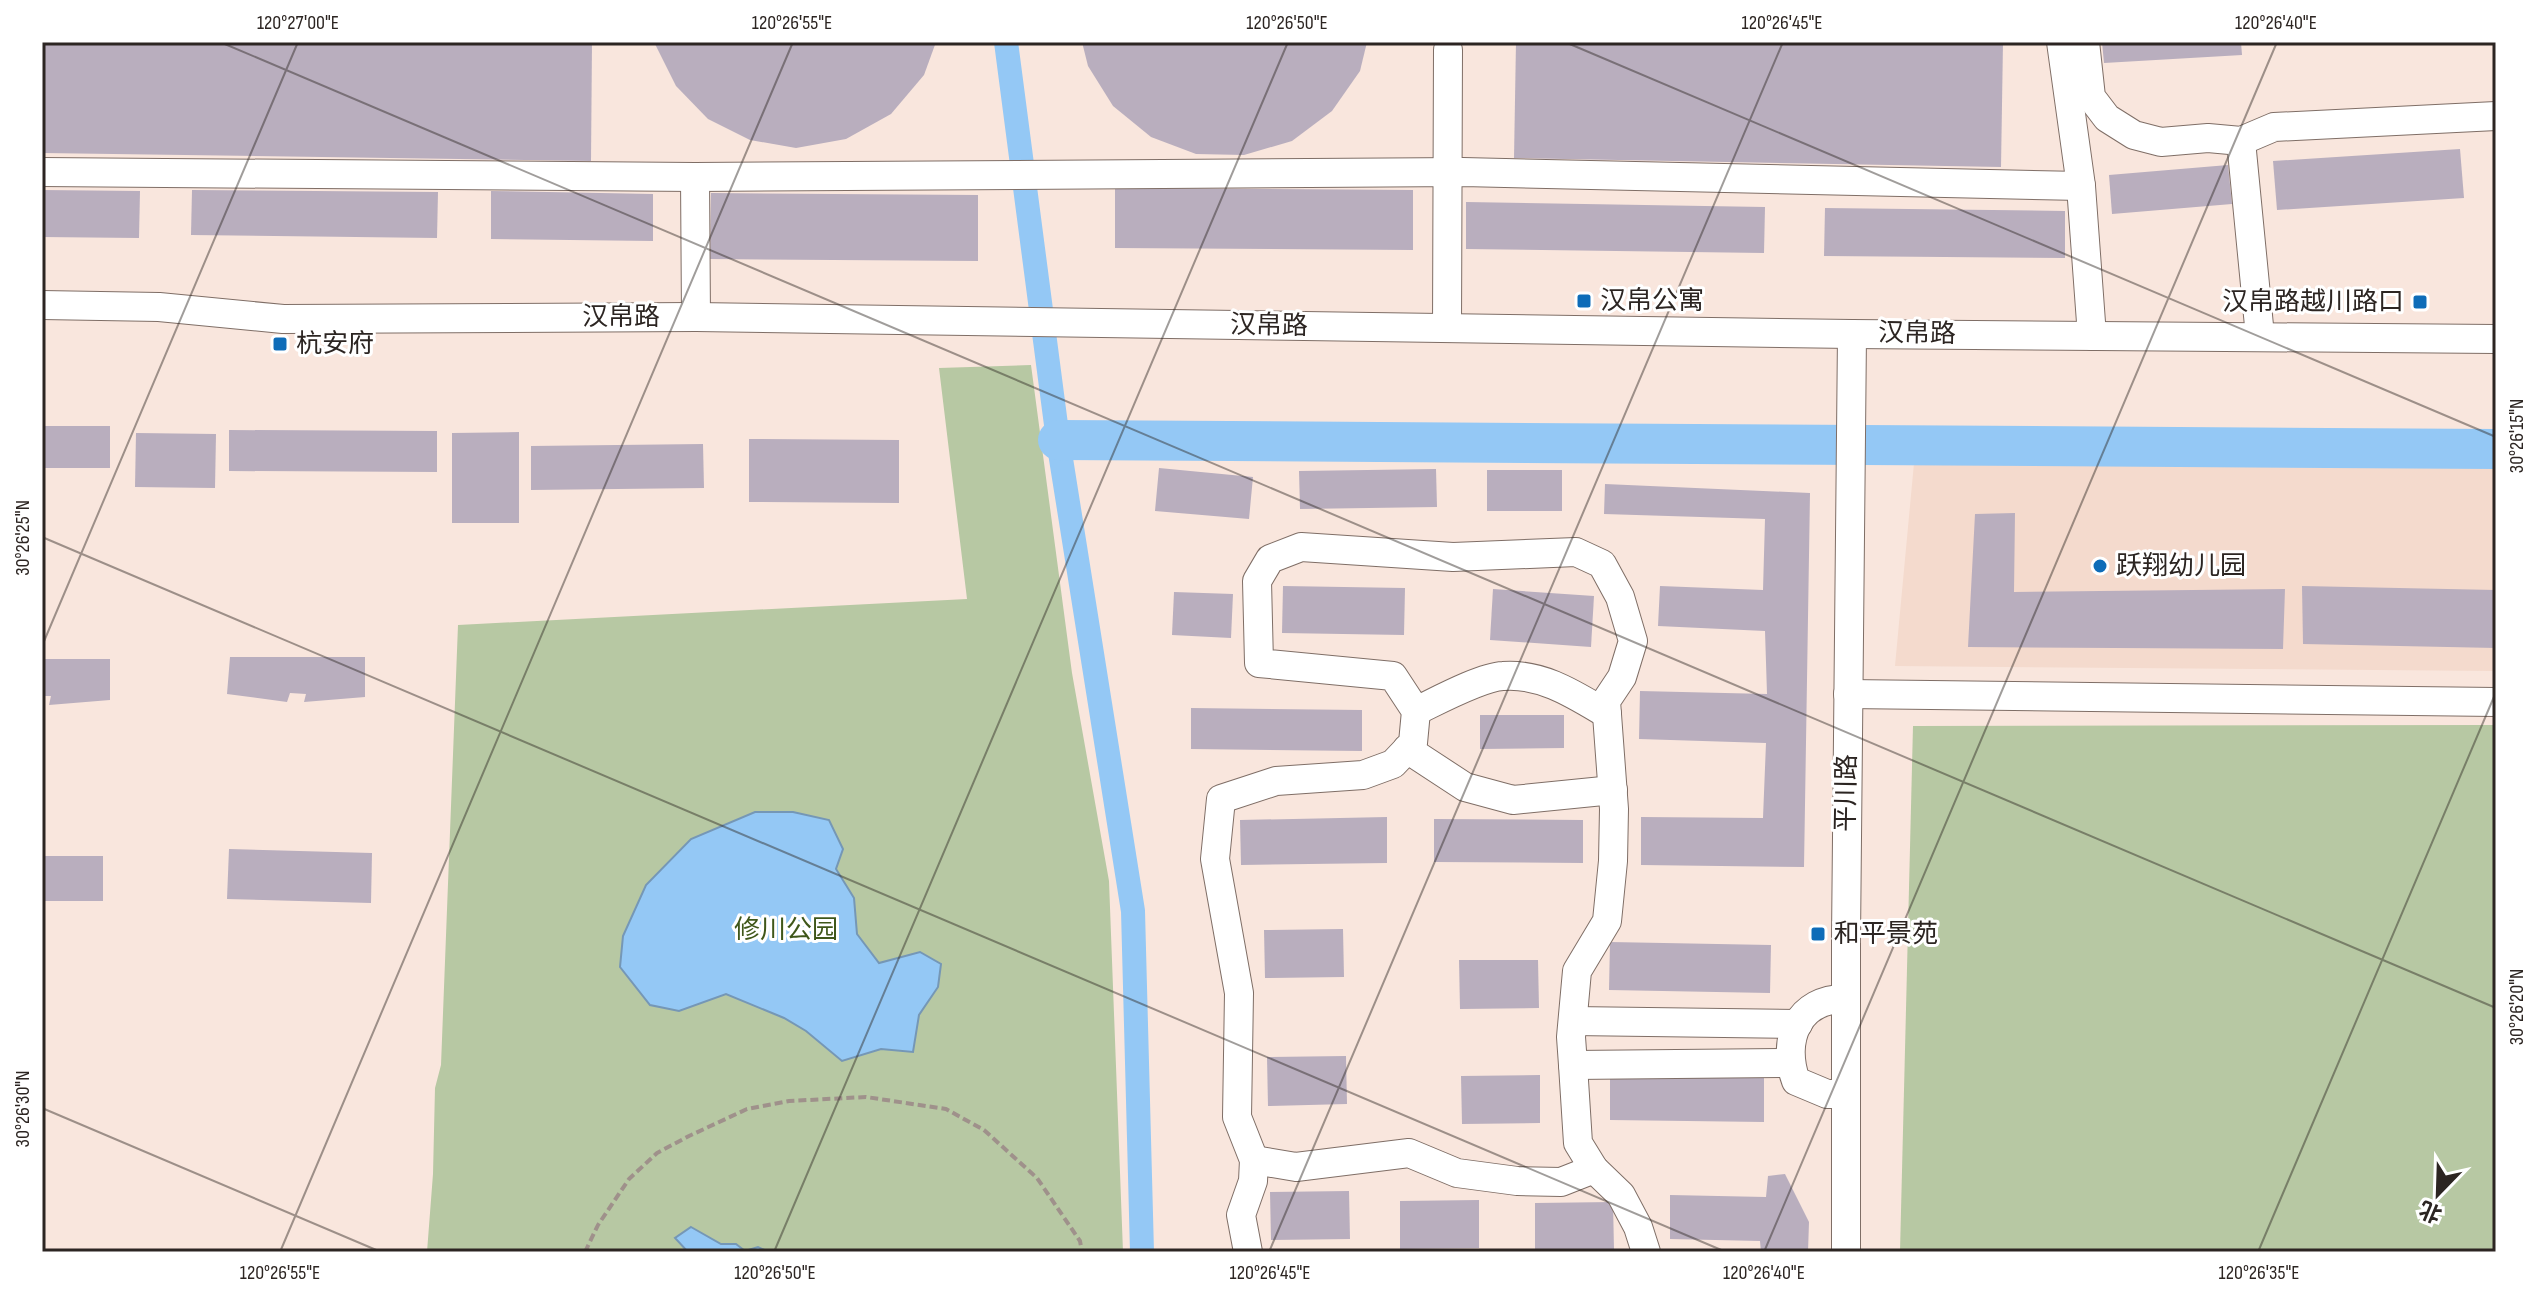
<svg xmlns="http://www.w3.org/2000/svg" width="2538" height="1294" font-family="'Sofia Sans Condensed','Noto Sans SC',sans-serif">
<rect width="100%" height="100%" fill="#f9e6dd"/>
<path fill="#f4dacd" d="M1914,463l582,4v204l-601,-5z"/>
<g fill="#b7c8a3">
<path d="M1031,365l41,308 37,208 14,371h-696l6,-78 2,-86 6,-23 17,-440 509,-26 -28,-231z"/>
<path d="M2496,725v527h-596l13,-526z"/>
</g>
<g fill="#94c8f5" stroke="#7597b6" stroke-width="2">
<path d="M755,812h38l36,8 14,29 -7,20 18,29 3,36 22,29 41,-11 21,12 -3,23 -19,28 -6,37 -32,-3 -39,12 -36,-30 -22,-13 -58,-24 -47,17 -29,-6 -30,-38 3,-31 23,-51 45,-46z"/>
<path d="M691,1227l30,17h15l9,7 13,-4 11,5h-81l-13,-14z"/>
</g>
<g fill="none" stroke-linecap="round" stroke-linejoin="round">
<path stroke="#94c8f5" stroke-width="24" d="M1006,42l52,398 75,471 9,341"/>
<path stroke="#94c8f5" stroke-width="40" d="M1058,440l1438,9"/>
</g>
<g fill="#b9aebe">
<path d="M42,42h550l-1,119 -549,-8z"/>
<path d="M654,42h282l-12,33 -33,39 -45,25 -50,9 -46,-8 -42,-21 -32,-33z"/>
<path d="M1082,42h285l-7,29 -28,40 -40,30 -48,14 -48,-1 -45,-17 -38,-31 -25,-40z"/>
<path d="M1516,42h487l-2,125 -487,-9z"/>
<path d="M2102,42h139l1,13 -138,8z"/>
<path d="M2460,149l4,49 -187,12 -4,-49z"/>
<path d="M2228,165l4,39 -120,10 -3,-39z"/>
<path d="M1115,188l298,2v60l-298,-2z"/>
<path d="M42,190l98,1 -1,47 -97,-1z"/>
<path d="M192,190l246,2 -1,46 -246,-3z"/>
<path d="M491,191l162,3v47l-162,-2z"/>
<path d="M711,193l267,2v66l-268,-2z"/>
<path d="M1466,202l299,5 -1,46 -298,-4z"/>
<path d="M1825,208l240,3v47l-241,-2z"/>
<rect x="42" y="426" width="68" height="42"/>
<path d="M229,430l208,1v41l-208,-1z"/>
<path d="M519,432v91h-67v-90z"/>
<path d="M136,433l80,1 -1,54 -80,-1z"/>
<path d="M749,439l150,1v63l-150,-1z"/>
<path d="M703,444l1,44 -173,2v-44z"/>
<path d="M1159,468l94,9 -4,42 -94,-8z"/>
<path d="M1436,469l1,38 -137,2 -1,-38z"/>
<rect x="1487" y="470" width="75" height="41"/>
<path d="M1605,484l205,9 -6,374 -163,-2v-48l122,1 3,-75 -127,-4 1,-48 127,3 -2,-63 -107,-5 2,-40 103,4 2,-71 -161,-5z"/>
<path d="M2015,513l-1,79 271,-3 -2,60 -315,-2 7,-133z"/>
<path d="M1283,586l122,2 -1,47 -122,-2z"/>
<path d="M2302,586l194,4v58l-193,-4z"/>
<path d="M1493,589l101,7 -3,51 -101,-7z"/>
<path d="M1174,592l59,2 -2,44 -59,-3z"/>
<path d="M230,657h135v40l-61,5 2,-8 -16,-1 -3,9 -60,-8z"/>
<path d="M42,659h68v41l-61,5 2,-9h-9z"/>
<path d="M1191,708l171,2v41l-171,-2z"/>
<path d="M1480,715h84v33l-84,1z"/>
<path d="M1387,817v46l-146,2 -1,-45z"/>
<path d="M1434,819l149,1v43l-149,-1z"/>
<path d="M229,849l143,4 -1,50 -144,-4z"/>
<rect x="42" y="856" width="61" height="45"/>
<path d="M1343,929l1,48 -79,1 -1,-48z"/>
<path d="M1610,942l161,3 -1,48 -161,-3z"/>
<path d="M1459,960h79l1,48 -79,1z"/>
<path d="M1346,1056l1,48 -79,2 -1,-49z"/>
<path d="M1540,1075v48l-78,1 -1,-48z"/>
<path d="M1610,1076l154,2v44l-154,-2z"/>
<path d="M1785,1174l24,48 -1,30h-47l-1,-11 -90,-2v-44l96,2 2,-21z"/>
<path d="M1349,1191l1,48 -79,1 -1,-48z"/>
<path d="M1479,1200v48l-79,1v-48z"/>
<path d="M1613,1202l1,48 -79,1v-48z"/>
</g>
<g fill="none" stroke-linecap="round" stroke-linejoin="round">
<defs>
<g id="minor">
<path d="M2061,42l20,144 11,150"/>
<path d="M2085,42l6,55 16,21 27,17 27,7 47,-4 33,3 33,-14 222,-11"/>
<path d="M2241,141l19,195"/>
<path d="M42,172l653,5 768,-5 618,14"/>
<path d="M695,177l1,140"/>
<path d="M42,305l117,2 124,12 413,-2 1156,17 644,5"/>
<path d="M1447,328l1,-278"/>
<path d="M1848,694l648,8"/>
<path d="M1416,711c21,-10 65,-34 87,-35 39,-3 72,19 104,38"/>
<path d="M1407,749l58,38 48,13 100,-10"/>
<path d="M1846,999c-48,-1 -65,41 -50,82l31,13h19"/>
<path d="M1573,1021l225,3"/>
<path d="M1573,1065l216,-2"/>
<path d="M1254,1160l42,7 113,-14 48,20 60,8 44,1 33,-13"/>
<path d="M1248,1252l-7,-37 12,-34 1,-21 -17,-43 2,-124 -24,-134 6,-60 55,-18 87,-6 30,-11 20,-21 3,-32 -23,-35 -134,-13 -2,-82 13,-22 31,-12 152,10 123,-5 26,12 18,33 13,44 -11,36 -16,24 8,108 -1,52 -6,60 -30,50 -6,66 2,28 5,78 16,26 27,26 17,32 8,25"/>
<path d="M1846,1252v-314l6,-604"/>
</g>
</defs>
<use href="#minor" stroke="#7f6e66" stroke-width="30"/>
<path stroke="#9f918b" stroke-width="4" stroke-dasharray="8 4" stroke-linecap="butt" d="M585,1252l13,-27 31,-46 28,-26 32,-17 58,-27 42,-8 77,-4 80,12 38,21 53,48 43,63 2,11"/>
<use href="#minor" stroke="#fff" stroke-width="28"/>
</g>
<path fill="none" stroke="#2c2522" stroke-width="2" stroke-opacity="0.45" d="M220,42l2276,966M1565,42l931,395M42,537l1684,715M42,646l256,-604M42,1108l339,144M280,1252l513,-1210M774,1252l514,-1210M1269,1252l514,-1210M1764,1252l513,-1210M2258,1252l238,-560"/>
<g fill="#0e6cb8" stroke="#fff" stroke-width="3">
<rect x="1576" y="293" width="16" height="16" rx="4"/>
<rect x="2412" y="294" width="16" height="16" rx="4"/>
<rect x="272" y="336" width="16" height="16" rx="4"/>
<circle cx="2100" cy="566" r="8"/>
<rect x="1810" y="926" width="16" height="16" rx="4"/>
</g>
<g text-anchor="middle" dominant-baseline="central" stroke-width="6" stroke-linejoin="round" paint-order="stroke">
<g font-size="26" fill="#2c2522" stroke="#fff" text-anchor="start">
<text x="1600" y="301">汉帛公寓</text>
<text x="2404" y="302" text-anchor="end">汉帛路越川路口</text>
<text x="296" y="344">杭安府</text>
<text x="2116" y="566">跃翔幼儿园</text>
<text x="1834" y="934">和平景苑</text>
</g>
<g font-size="26" fill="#2c2522" stroke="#fff">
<text x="621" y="317">汉帛路</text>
<text transform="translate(1269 326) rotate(1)">汉帛路</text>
<text transform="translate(1917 334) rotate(1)">汉帛路</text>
<text transform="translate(1847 793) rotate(-89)">平川路</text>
</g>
<g font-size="26" fill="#3f571a" stroke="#fff">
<text x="786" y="930">修川公园</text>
</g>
</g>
<rect width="2538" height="1294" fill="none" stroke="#ffffff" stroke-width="88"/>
<g transform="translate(2438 1194) rotate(203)" stroke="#ffffff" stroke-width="6" paint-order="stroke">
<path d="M0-6L14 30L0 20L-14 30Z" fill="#2c2522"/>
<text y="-12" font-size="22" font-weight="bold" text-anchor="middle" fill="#2c2522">北</text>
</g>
<rect x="44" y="44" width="2450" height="1206" fill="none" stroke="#2c2522" stroke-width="3"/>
<g font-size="20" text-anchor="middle" fill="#2c2522">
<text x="298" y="29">120°27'00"E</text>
<text x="792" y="29">120°26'55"E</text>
<text x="1287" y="29">120°26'50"E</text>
<text x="1782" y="29">120°26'45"E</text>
<text x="2276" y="29">120°26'40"E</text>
<text transform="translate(2516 436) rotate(-90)" y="7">30°26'15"N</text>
<text transform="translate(22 538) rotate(-90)" y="7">30°26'25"N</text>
<text transform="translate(2516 1007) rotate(-90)" y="7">30°26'20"N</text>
<text transform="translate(22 1109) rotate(-90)" y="7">30°26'30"N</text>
<text x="280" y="1279">120°26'55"E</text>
<text x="775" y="1279">120°26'50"E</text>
<text x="1270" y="1279">120°26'45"E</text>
<text x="1764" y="1279">120°26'40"E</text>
<text x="2259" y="1279">120°26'35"E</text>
</g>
</svg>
